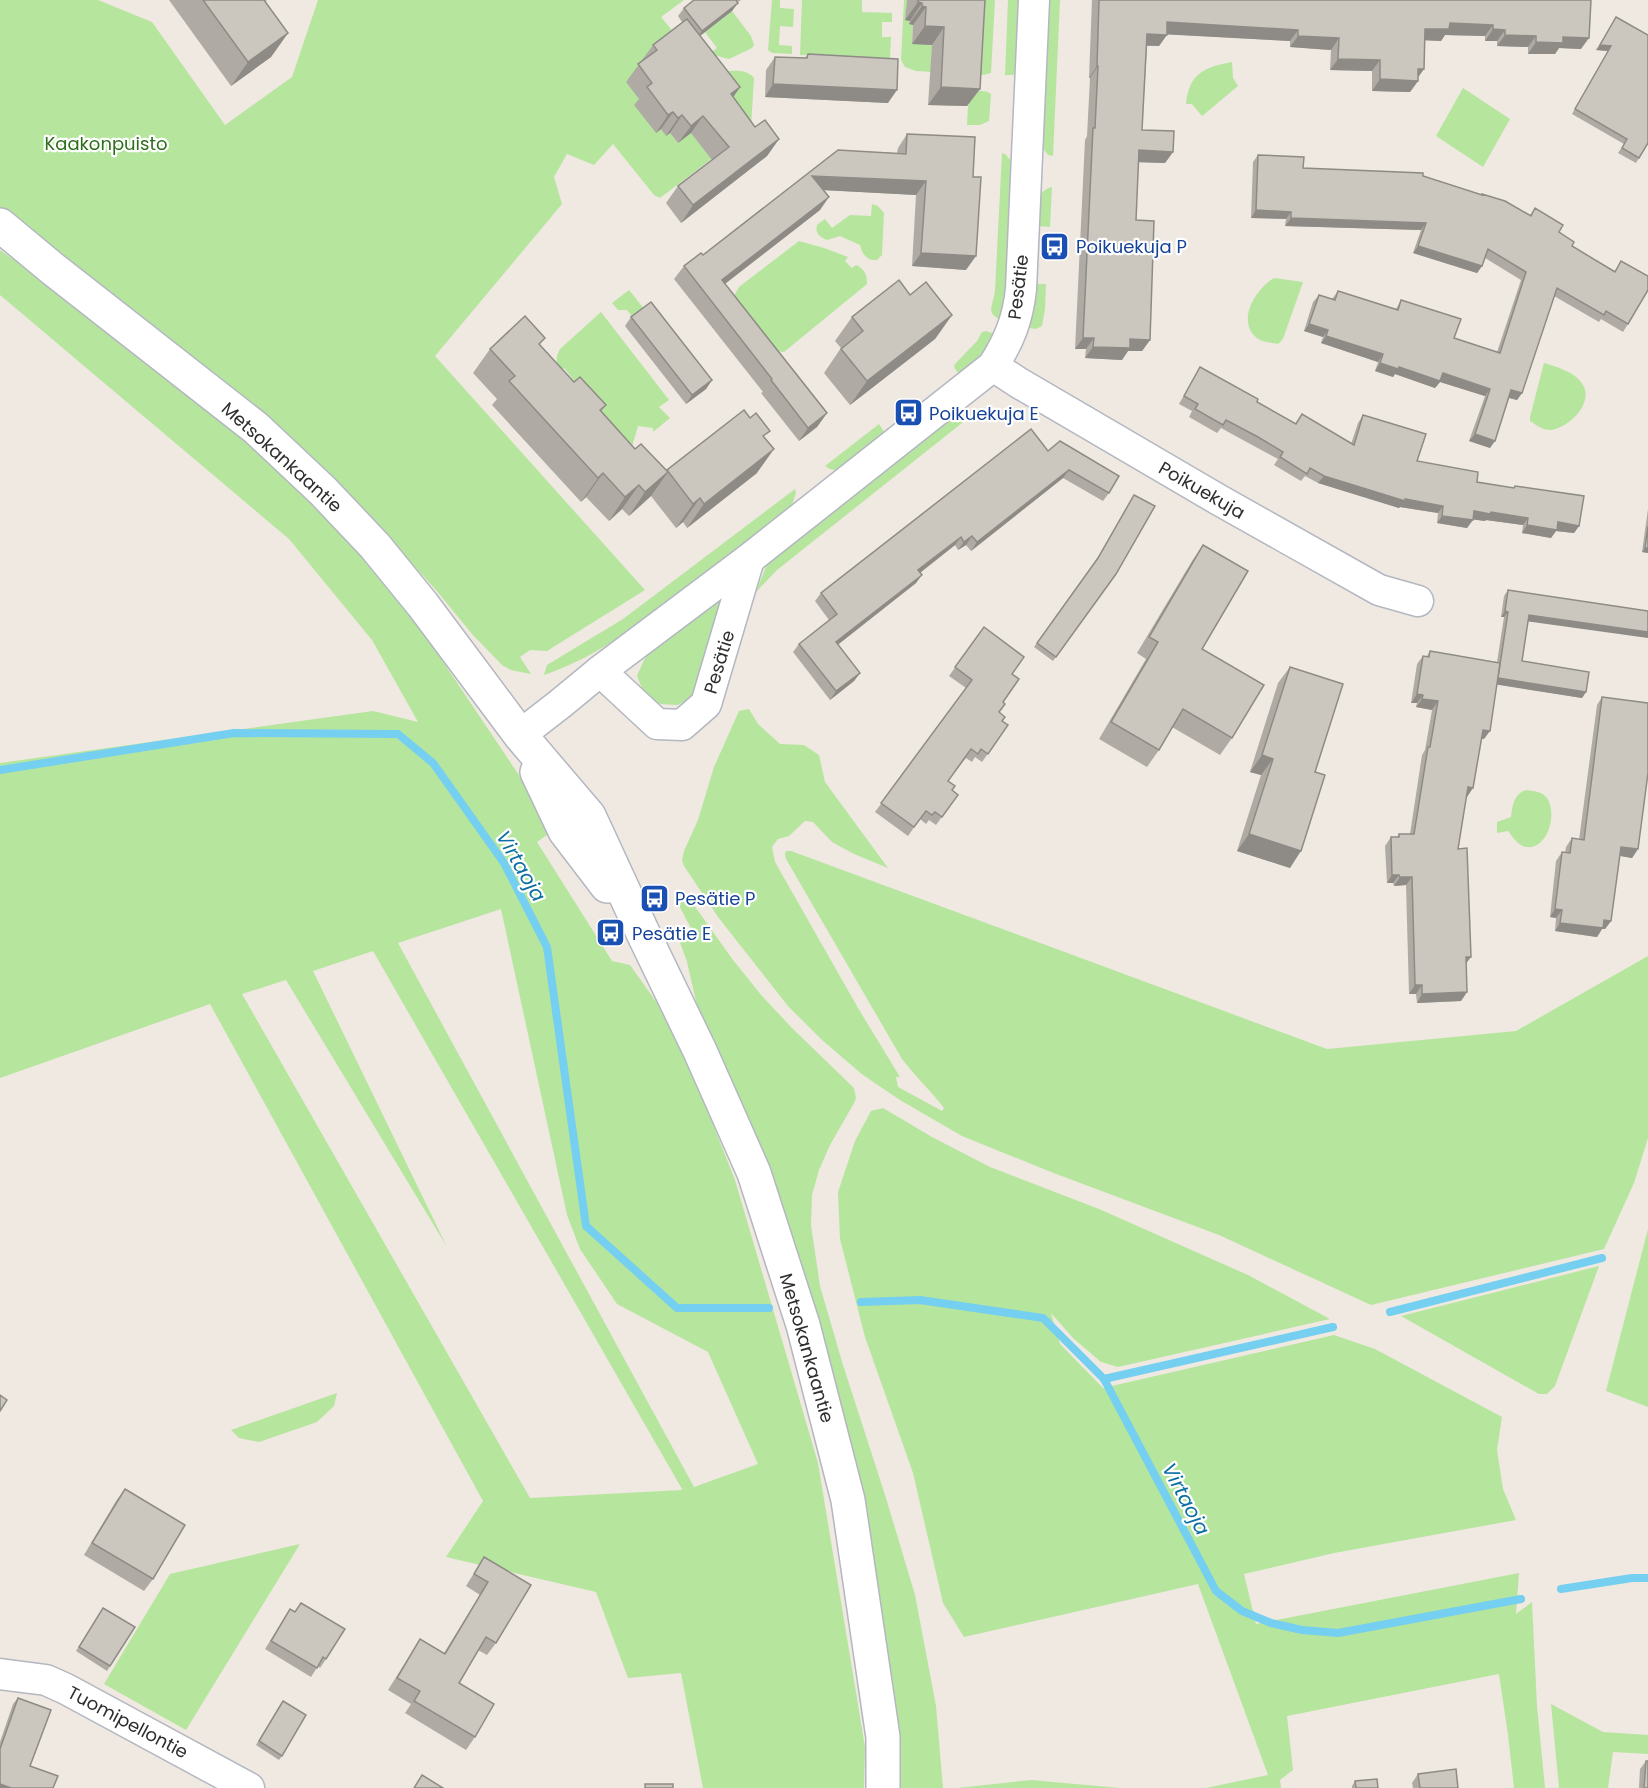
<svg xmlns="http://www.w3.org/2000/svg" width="1648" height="1788" font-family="Poppins,sans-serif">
<rect width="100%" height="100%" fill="#efe9e1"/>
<g fill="#b6e59e" fill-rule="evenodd">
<path d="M0,0h98l54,22 73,103 67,-48 26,-77h366l-23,17 19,23 -40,61 -5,4 21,27 5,-3 9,4 8,10 13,-10 18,-58c14,-3 35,-9 45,3l-3,49 -4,5 -87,66 -6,-3 -41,-51 -19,21 -27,-11 -13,23 8,27 -127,152 210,234 -98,61 -17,-1 -10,7 11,17 -20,-4 -9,-5 -30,-31 -36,-44 -101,-110 -69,-63 -205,-157 -61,-52z"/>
<path d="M772,0h8v8l14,1 -1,18 -13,-1 -1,19 13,1v8l-20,-1 -4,-3z"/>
<path d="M802,0h60v12l30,1v9h-10v15h9l-1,21 -90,-3z"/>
<path d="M904,0h3l3,24 3,1 -1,19 68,-44h15l-4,73 -8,2 -67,-4 -11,-4 -4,-7z"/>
<path d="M1008,0h13l-4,72 -3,3h-9z"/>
<path d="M1048,0h12l-7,156 -5,-1 -7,-9z"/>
<path d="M732,11l19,25 3,9 -2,3 -23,11 -20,-5 8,-6 -12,-16z"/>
<path d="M1232,62l1,16 5,8 -36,30 -10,-12h-6c3,-31 19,-37 46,-42z"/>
<path d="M1463,88l47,31 -27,48 -47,-31z"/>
<path d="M969,89l19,3 3,2 -2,27 -9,4h-13z"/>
<path d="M1002,153l3,1 9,10 -6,125 -7,31c-16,-7 -8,-14 -6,-29z"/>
<path d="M1052,187l-2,40 -13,-1c1,-16 -4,-34 15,-39z"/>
<path d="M872,204l6,2 6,7 -2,42 -5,5c-10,1 -15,-6 -17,-15l-20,-9 -13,4c-7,-3 -12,-6 -10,-15l8,-6 7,9 18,-13 21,1z"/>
<path d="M799,241l25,7 24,9 -3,4 7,7 4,-3c9,4 11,10 11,19l-83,68 -7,-1 -43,-55 5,-9z"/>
<path d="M0,250l48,34 199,155 66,62 52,56 48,60 142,212 -18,13 75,119 18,4 32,45 24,46 49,124 83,283 47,284 -1,41h-161l-22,-115 -53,5 -32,-86 -150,-35 37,-56 -273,-497 -210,74v-315l373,-52 45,11 -46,-82 -83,-101 -289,-244zM501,909l66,306 13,34 37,55 91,48 50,112 -64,23 -296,-544zM373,951l309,538v1l-152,8 -288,-504 44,-14 161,267 -134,-276z"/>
<path d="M1274,278l29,4 -20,57 -5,5c-5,-1 -13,-2 -18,-4 -26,-16 -5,-51 14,-62z"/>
<path d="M1035,284h11l-1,25 -3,17 -6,3 -7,-1z"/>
<path d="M629,290l16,20 -11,9 -7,-9h-9l-6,-7z"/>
<path d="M601,312l68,88 -10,7 11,11 -17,14v-4l-15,-2 -7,24 -67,-82 -6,4c-1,-9 -3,-15 2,-23z"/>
<path d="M986,331l9,3 -13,22 -22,20 -6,-9 1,-3 22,-23 5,-9z"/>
<path d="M1544,363c12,4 29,8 37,19 15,19 -10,44 -29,48 -8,1 -16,-5 -22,-9v-4z"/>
<path d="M964,407l5,6 -2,6 -190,151 -21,22 11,-28z"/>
<path d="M879,424l7,11 -46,36 -10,-2 -5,-3z"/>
<path d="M795,489l1,4 -5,15c-33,25 -65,50 -98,76 -46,35 -93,72 -149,91l3,-10 76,-46z"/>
<path d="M721,596l-26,99 -17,10 -18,-1 -16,-11 -7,-17 7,-16 10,-13z"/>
<path d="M749,709l9,15 22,20 24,1 15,10 6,27 63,86 -34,-14 -22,-12 -19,-20 -8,-1 -16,15 -11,3 -6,8 3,15 83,146 42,69h-4l2,10 44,24 2,-3c-13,-17 -29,-32 -42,-49l-116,-200 -1,-5 1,-3h5l536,198 189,-18 132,-75v182l-14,45 -30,66 -233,56 -152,-70 -168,-63 -89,-36 -62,-36 -37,-25 -41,-35 -34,-34 -70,-89 -34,-51 -2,-6 2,-9 14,-31 16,-53 25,-56z"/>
<path d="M1526,790c6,1 13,1 18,5 15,12 6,55 -18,52 -8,-1 -14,-11 -18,-16l-11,2v-11l14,-5c2,-12 2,-22 15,-27z"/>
<path d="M682,892l4,2 47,66 29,36 30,32 62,60 2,10 -2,5 -24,42 -11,25 -7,25 -1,30 9,61 23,79 43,133 29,97 21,111 7,82h-51l-12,-146 -182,-632 -11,-48 -9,-25 14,-7 -17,-32z"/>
<path d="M883,1108l49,29 58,30 109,42 149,66 82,44 -212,48 -17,-5 -28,-24 -22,-25 9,31 43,44 231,-53 41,14 127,68 -5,33 6,39 13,31 -182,33 -90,21 12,50 263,-51 -3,41 16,-12 5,104 8,82h-31l-6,-53 -9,-61 -212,42 6,54 -13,10 1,8h-75l62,-13 -70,-191 -234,53 -21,-34 -30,-130 -48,-136 -25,-98 -2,-47 17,-51 16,-30z"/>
<path d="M1648,1229v178l-42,-16z"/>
<path d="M1599,1266l-44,120 -8,8h-8l-138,-78z"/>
<path d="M337,1393l-3,13 -17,16 -58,20 -20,-4 -8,-8z"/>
<path d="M300,1544l-114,186 -82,-46 66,-110z"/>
<path d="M1551,1704l52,28 45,3v19l-35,-2 -5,36h-49z"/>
<path d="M1031,1780l89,8h-163z"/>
</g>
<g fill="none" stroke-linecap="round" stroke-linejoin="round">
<g stroke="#75cff0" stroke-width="8">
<path d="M0,770l234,-37 164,1 35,29 71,100 43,84 39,279 91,82h92"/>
<path d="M861,1302l59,-2 123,18 61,61 112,212 26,20 29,12 31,7 36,3 183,-34"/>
<path d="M1390,1312l212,-54"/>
<path d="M1104,1379l229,-52"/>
<path d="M1561,1589l71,-11h16"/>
</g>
<defs>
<g id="street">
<path d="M993,366l26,17 200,117 160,90 39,11"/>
<path d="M600,671l57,53 25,1 24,-21 43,-145"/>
<path d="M520,735l40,-31 40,-33 149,-112 244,-193c16,-25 25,-47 28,-77l13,-289"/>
<path d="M0,1674l46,6 20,9 183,99"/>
</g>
<g id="secondary">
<path d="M0,225l53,44 203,159 67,63 52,55 48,59 97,130 69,81 54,117 57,118 54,122 49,152 45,175 35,237v51"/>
<path d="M537,772l28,59 42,55"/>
</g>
</defs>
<use href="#street" stroke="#b4b7c1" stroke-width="33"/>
<use href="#secondary" stroke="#b4b7c1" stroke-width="36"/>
<use href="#street" stroke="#fff" stroke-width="30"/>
<use href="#secondary" stroke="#fff" stroke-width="33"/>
</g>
<g fill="#afaba4">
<path d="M169,0h98l-2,2 23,31 -17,24 -40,29z"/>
<path d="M694,0h47l-3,2 -6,9 -32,25 40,51 -7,10 22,30 24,12 -12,17 -86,67 -15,-20 12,-17 34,-26 -21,-27 -13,10 -8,-10 -4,3 -5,-7 -5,4 -22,-28 5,-6 -13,-17 27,-37 29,-23 -4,-6 6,-8z"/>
<path d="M907,0h78l-5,89 -13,17 -39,-1 4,-60 -20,-1 1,-19 -4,-1 1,-3 -5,-1z"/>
<path d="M1092,0h499l-10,49 -22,-1 -4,6h-27v-7l-31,-1v-5h-12v-5l-40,-1 -4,6 -16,-1 -1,29 -6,8v4l-8,11 -38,-1v-20l-42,-1 1,-20 -41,-3v-6l-123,-7 -8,12h-12l-5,84 31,22 -8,11 -27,-1 -2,58 14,120 -8,11h-14l-6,9 -37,-2 1,-9h-11l10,-209 2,-4 3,-58h-1z"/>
<path d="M1616,17l23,141 -3,5 -18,-10 6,-9 -52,-30 36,-63 -12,-1z"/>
<path d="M808,54l80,49 -123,-6 1,-27 9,-13 30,1z"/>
<path d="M907,134l59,136 -54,-4 4,-71 -92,-5 -4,20 -95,74 102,129 -10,14 -18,14 -38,-48 2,-1 -89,-113 10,-13 19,-11 135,-105 59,3 1,-5z"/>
<path d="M1258,155l45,13 120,8 107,39 5,-7 37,38 43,25 6,-10 7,63 -5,8 -22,-13 -2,3 -45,-26 -32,97 -5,7 -8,-2 -19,50 -21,-7 16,-45 -45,-14 -5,6 -40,-14 -2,3 -18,-6 3,-9 -57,-19 2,-6 -19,-6 9,-29 6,-7 13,4 6,-8 58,18 5,-9 53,38 43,14 24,-72 -36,-22 -3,8 -5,7 -64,-20 8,-23 -136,-4 1,-7 -35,-1 2,-56z"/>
<path d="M952,315l-17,24 -85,66 -26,-32 17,-25 -6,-7 17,-24z"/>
<path d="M631,317l81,63 -6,9 -20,15 -61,-78z"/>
<path d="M540,345l34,37 32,23 -5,7 34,37 32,22 98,-33 -8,35 -70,55 -4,-6 -7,6 -25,-32 -22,20 -7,-7 -13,12 -23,-24 -5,5 -89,-97 5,-6 -24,-26 17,-24z"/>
<path d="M1200,367l95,57 7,-10 49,30 7,-21 5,-8 54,46 60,21 36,6 2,-2 64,40 -5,7 -18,-2 -5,7 -29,-5 1,-8 -37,-5 -1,1 -12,-2 -6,9 -30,-5 1,-10 -38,-6 -1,1 -81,-25 -13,-7 -4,5 -27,-16 4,-6 -26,-14 -31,-17 -4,5 -28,-16 3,-6 -13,-7z"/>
<path d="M1048,451l61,42 -6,8 -40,-23 -92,73 -5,-6 -8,5 -3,-5 -35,28 -4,10 -78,61 22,29 -6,8 -24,19 -37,-48 6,-8 30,-24 -14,-19 6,-8z"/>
<path d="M1134,495l-18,79 -63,87 -19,-14 61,-85z"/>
<path d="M1648,509v44l-6,-1z"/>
<path d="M1203,545l-1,104 30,89 -12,17 -48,-28 -13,23 -12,17 -48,-28 47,-80 -9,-6 55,-92z"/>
<path d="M1508,590l20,31 -6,40 64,31 -4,6 -85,-14 -13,55h-2l-15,58 -1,-1 -8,53 9,143 -6,9 -44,2 -1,-9h-7l-3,-109 -12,1 -1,-3h-6l-2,-37 6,-9h6l2,-3h11l12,-79 3,-5 7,-40 -16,-3 1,-4h-6l6,-39 6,-8h4l3,-5 67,11 7,-45h-3l3,-21z"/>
<path d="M984,627l28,47 -13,38 3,9 6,4 -26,37 -7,-5 -3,5 -6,-4 -18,23 4,9 6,5 -22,30 -7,-5 -3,4 -6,-5 -12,17 -33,-24 91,-124 -17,-12z"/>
<path d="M1290,667l25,105 -25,96 -53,-17 24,-76 -11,-3 28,-89z"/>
<path d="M1602,697l36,152 -6,9 -12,-2 -9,65 -6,8h-3l-5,8 -42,-6 1,-13 -6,-1 6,-56 6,-9 3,1 1,-6 6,-9 7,2 18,-135z"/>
<path d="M125,1489l28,90 -9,12 -60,-36 32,-54z"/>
<path d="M484,1557l47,28 -35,58 -9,12 -9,-5 -19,33 16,54 -9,13 -61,-37 6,-9 -23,-14 24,-38 8,-13 24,14 36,-58 -14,-9z"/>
<path d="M301,1603l25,56 -6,9 -2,-2 -7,11 -46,-28 25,-40 5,3z"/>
<path d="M103,1608l32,19 -28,44 -31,-20z"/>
<path d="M18,1698l12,68 -30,22v-46l13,-38z"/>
<path d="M280,1705l2,51 -3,4 -23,-15z"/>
<path d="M1646,1761l2,27h-9l1,-19z"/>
<path d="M1418,1774l40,14h-45l-1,-5z"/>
<path d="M1355,1781l23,7h-26v-2z"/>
</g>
<g fill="#8e8b86">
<path d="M918,2l4,1 -12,18 -5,-1z"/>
<path d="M738,3l-6,8 -36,28 6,-8z"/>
<path d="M922,6l4,1 -13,18 -4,-1z"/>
<path d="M1167,22l131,8 -8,11 -131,-7z"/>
<path d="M1450,23l43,2 -8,11 -40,-1 -4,6 -24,-1 8,-11z"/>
<path d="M925,26l19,1 -12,18 -20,-1z"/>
<path d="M1493,29l12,1 -8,11h-12z"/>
<path d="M288,33l-17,24 -40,29 17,-24z"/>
<path d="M1147,34l20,1 -8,11 -20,-1z"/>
<path d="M1505,35l31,1 -8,11 -31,-1z"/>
<path d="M1298,36l41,2 -8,12 -41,-3z"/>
<path d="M1563,37l26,1 -8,11 -22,-1 -4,6h-27l8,-12z"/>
<path d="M1600,45l11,1 -3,5 -12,-1z"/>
<path d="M1338,59l42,1 -8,11 -42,-1z"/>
<path d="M1097,66h1l-8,12h-1z"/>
<path d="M1418,69h6l-8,11z"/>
<path d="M1380,79l38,2 -8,11 -38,-1z"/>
<path d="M773,84l124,6 -9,13 -123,-6z"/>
<path d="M740,87l-12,18 3,-11z"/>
<path d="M941,87l39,2 -13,17 -39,-1z"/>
<path d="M673,112l-12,17 -5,4 12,-18z"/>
<path d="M682,115l-12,18 -4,3 12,-18z"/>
<path d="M703,116l-12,17 -13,10 13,-17z"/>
<path d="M779,139l-12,17 -86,67 12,-18z"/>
<path d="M1139,150l34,2 -8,11 -34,-1z"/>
<path d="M812,176l114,5 -10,14 -114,-6z"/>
<path d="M829,197l-9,13 -107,83 9,-13z"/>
<path d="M1256,210l35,2 -5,7 -35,-1z"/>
<path d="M1291,218l135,5 -5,7 -136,-4z"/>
<path d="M1418,246l64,20 -5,7 -64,-20z"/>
<path d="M921,253l55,3 -10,14 -54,-4z"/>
<path d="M952,315l-17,24 -85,66 17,-24z"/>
<path d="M1309,324l19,6 -5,7 -19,-6z"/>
<path d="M1326,336l57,18 -5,8 -57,-19z"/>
<path d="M1083,338h11l-8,11h-11z"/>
<path d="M1130,339l20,1 -8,11h-14l-6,9 -37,-2 8,-11z"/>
<path d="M1380,363l63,10 47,16 -5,7 -45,-14 -5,6 -40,-14 -2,3 -18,-6z"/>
<path d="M712,380l-6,9 -20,15 6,-9z"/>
<path d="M1511,390l11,3 -5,7 -11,-3z"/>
<path d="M827,413l-10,14 -18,14 9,-13z"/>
<path d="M1475,434l20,7 -5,7 -21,-7z"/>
<path d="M774,449l-17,24 -70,55 17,-24z"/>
<path d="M1069,470l-6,8 -92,73 6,-9z"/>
<path d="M668,472l-17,24 -22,20 16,-24z"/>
<path d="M603,473l-17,24 -5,5 17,-24z"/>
<path d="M1324,476l119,30 -5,7 -38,-6 -1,1 -81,-25z"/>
<path d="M639,485l-17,24 -13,12 16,-24z"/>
<path d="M700,498l-17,24 -7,6 17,-24z"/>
<path d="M1474,511l17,1 37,6 -5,7 -37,-5 -1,1 -16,-2z"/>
<path d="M1442,516l31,4 -6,8 -30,-5z"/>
<path d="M1558,522l21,4 -5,7 -18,-2 -5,7 -29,-5 5,-8z"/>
<path d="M972,536l-6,9 -8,5 6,-8z"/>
<path d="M961,537l-6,8 -43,34 6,-9z"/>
<path d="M1645,548h3v5l-6,-1z"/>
<path d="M922,575l-6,8 -86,68 6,-9z"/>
<path d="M1505,611l3,1 -4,5h-3z"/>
<path d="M1529,615l119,17v6l-123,-17z"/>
<path d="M860,673l-6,8 -24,19 6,-9z"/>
<path d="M1498,678l88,14 -4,6 -89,-14z"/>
<path d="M1417,694l6,1 -6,8h-6z"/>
<path d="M1422,699l16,2 -6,9 -16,-3z"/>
<path d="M1483,730l7,1 -6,8 -7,-1z"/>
<path d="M1262,755l11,4 -12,16 -11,-3z"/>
<path d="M1468,787l5,1 -6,9 -5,-2z"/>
<path d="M1249,834l52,17 -11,17 -53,-17z"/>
<path d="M1621,847l17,2 -6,9 -17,-3z"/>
<path d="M1392,875h7l-6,8h-6z"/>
<path d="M1400,877h12l-6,8 -12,1z"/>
<path d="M1555,909l7,1 -6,8 -6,-1z"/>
<path d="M1604,920l7,1 -6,8h-3l-5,8 -42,-6 5,-8z"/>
<path d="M1466,957h5l-6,8z"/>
<path d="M1415,985h7l-6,9h-7z"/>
<path d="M1467,992l-6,9 -44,2 5,-9z"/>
<path d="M0,1784l11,4h-11z"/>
</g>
<g fill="#cbc7bf" stroke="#8e8b86" stroke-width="1.5">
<path d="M203,0h61l24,33 -40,29z"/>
<path d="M694,0h42l2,3 -36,28 -18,-23z"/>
<path d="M918,0h67l-5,89 -39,-2 3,-60 -19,-1 1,-19 -4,-1v-3l-4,-1z"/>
<path d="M1099,0h492l-2,38 -26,-1v6l-27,-1v-6l-31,-1v-5l-12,-1v-4l-43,-2 -1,6h-24l-1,40h-6v12l-38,-2v-19l-42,-1 1,-21 -41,-2v-6l-131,-8v13l-20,-1 -5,96 32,1 -1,21 -34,-2 -3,70 18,1 -4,119 -20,-1v9l-37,-1 1,-9h-11l10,-210h2l3,-62h-1z"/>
<path d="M1616,17l32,18v108l-9,15 -17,-10 5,-9 -52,-30 36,-63 -11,-1z"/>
<path d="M687,19l53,68 -9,7 24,33 10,-7 14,19 -86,66 -15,-19 51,-39 -26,-31 -12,10 -9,-11 -4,3 -5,-6 -5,3 -21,-28 5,-4 -14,-19 19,-14 -4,-5z"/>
<path d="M808,54l90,5 -1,31 -124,-6 2,-27 32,1z"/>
<path d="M907,134l68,3 -2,40h8l-5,79 -55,-3 5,-72 -114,-5 17,21 -107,83 105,133 -19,15 -37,-48 1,-1 -88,-113 17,-13 2,2 135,-105 68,4z"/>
<path d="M1258,155l46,2 -1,11 120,5v3l59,19v-1l23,7 26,15 4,-8 28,17 -4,7 15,10 -2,4 43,26 6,-11 27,15v14l-20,34 -22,-13 -2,4 -47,-27 -35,105 -11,-3 -16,51 -20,-7 15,-45 -47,-16 -3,8 -41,-14 -1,2 -18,-6 3,-9 -57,-18 2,-6 -19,-6 10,-29 16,5 3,-9 60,19 3,-10 60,19 -7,19 46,15 26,-81 -38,-23 -6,17 -64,-20 8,-23 -135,-5v-6l-35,-2z"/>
<path d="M899,280l11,15 16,-13 26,33 -85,66 -26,-32 22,-18 -11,-14z"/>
<path d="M651,302l61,78 -20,15 -61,-78z"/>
<path d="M525,316l20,22 -6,6 35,38 6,-5 26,28 -6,5 35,39 6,-5 27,28 -23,20 -6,-7 -14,12 -22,-24 -5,5 -89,-97 6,-5 -25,-27z"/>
<path d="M1200,367l58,32 -1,3 39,22 6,-10 52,31 9,-30 63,19 -9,27 61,11 -1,10 37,6 1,-2 69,10 -5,30 -21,-4 -1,8 -30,-5 1,-7 -37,-6 -1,2 -16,-3 -1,9 -31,-4 1,-10 -38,-7v2l-81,-25 -14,-8 -3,6 -27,-17 3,-5 -25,-15 -32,-17 -3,5 -28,-16 3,-5 -14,-8z"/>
<path d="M744,410l6,8 6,-5 14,18 -7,5 11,13 -70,55 -4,-6 -7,6 -26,-34z"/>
<path d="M1031,429l17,22 12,-10 59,35 -10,17 -40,-23 -92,72 -5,-6 -8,6 -3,-5 -43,33 4,5 -86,67 24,31 -24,18 -37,-47 38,-30 -16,-21z"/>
<path d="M1134,495l21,11 -39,68 -60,83 -19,-14 61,-85z"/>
<path d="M1648,526v22h-3z"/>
<path d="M1203,545l45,26 -46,78 62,36 -32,53 -49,-29 -24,41 -48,-28 47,-80 -9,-5z"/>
<path d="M1508,590l140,21v21l-119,-17 -7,46 67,11 -3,20 -88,-14 10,-66 -3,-1z"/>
<path d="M984,627l40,30 -12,17 7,5 -16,23 2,2 -6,8 6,5 -3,4 6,4 -20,29 -7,-5 -3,5 -7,-5 -23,32 7,5 -3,4 6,5 -16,22 -7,-5 -3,3 -6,-4 -12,16 -33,-24 91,-123 -17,-13z"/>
<path d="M1430,651l70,12 -10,68 -7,-1 -10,58 -5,-1 -10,62 9,-1 4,109h-5l1,35 -45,2v-9h-7l-3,-108h-12l-1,-2h-7l-1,-38h8v-3h15l14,-87h2l8,-46 -16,-2 1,-4 -6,-1 6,-38 6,1z"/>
<path d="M1290,667l53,17 -28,88 10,3 -24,76 -52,-17 24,-75 -11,-4z"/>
<path d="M1602,697l46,6v70l-10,76 -17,-2 -10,74 -7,-1 -1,8 -43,-5 2,-13 -7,-1 7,-57 8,1 2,-15 12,2z"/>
<path d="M0,1395l7,5 -7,11z"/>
<path d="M125,1489l60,36 -32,54 -61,-36z"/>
<path d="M484,1557l47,28 -35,58 -10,-6 -27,46 35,21 -19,33 -61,-36 6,-10 -23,-13 23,-39 25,15 43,-72 -14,-8z"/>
<path d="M301,1603l44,26 -19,30 -3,-2 -6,11 -46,-27 19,-32 5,3z"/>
<path d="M103,1608l32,19 -25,39 -31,-19z"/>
<path d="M18,1698l33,12 -21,56 28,10 -5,12h-42l-11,-4v-35z"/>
<path d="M283,1701l23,14 -24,41 -23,-15z"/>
<path d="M1646,1761h2v27h-4z"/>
<path d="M1456,1769l2,19h-38l-2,-14z"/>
<path d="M422,1775l21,13h-29z"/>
<path d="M1377,1779l1,9h-22l-1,-7z"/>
<rect x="645" y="1784" width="28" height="4"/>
</g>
<defs>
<symbol id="bus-square" viewBox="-11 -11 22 22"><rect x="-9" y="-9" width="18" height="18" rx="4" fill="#1a4fb4" stroke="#fff"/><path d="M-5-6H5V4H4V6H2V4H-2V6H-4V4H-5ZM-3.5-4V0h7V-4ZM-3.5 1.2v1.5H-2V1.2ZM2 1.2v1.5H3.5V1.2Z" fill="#fff"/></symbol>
</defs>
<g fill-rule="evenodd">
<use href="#bus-square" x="1038" y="230" width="33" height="33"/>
<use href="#bus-square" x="892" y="396" width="33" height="33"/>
<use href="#bus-square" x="638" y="882" width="33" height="33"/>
<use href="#bus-square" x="594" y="916" width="33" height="33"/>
</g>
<g text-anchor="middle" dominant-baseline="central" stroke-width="4.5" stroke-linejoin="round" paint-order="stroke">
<g font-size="18" fill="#2c6e1b" stroke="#fff">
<text x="106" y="143">Kaakonpuisto</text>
</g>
<g font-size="18" fill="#164399" stroke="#fff" text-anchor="start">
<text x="1076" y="246">Poikuekuja P</text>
<text x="929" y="413">Poikuekuja E</text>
<text x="675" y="898">Pesätie P</text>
<text x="632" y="933">Pesätie E</text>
</g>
<g font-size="18" fill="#2e2e2e" stroke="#fff">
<text transform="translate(1018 287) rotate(-83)">Pesätie</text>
<text transform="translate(282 457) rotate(42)">Metsokankaantie</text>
<text transform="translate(1202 490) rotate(30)">Poikuekuja</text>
<text transform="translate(719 662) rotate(-73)">Pesätie</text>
<text transform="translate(807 1348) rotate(74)">Metsokankaantie</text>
<text transform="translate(128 1722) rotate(28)">Tuomipellontie</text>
</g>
<g font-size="20" font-style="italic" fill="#0d6fa3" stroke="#fff">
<text transform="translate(521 866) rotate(60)">Virtaoja</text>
<text transform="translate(1186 1499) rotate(62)">Virtaoja</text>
</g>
</g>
</svg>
